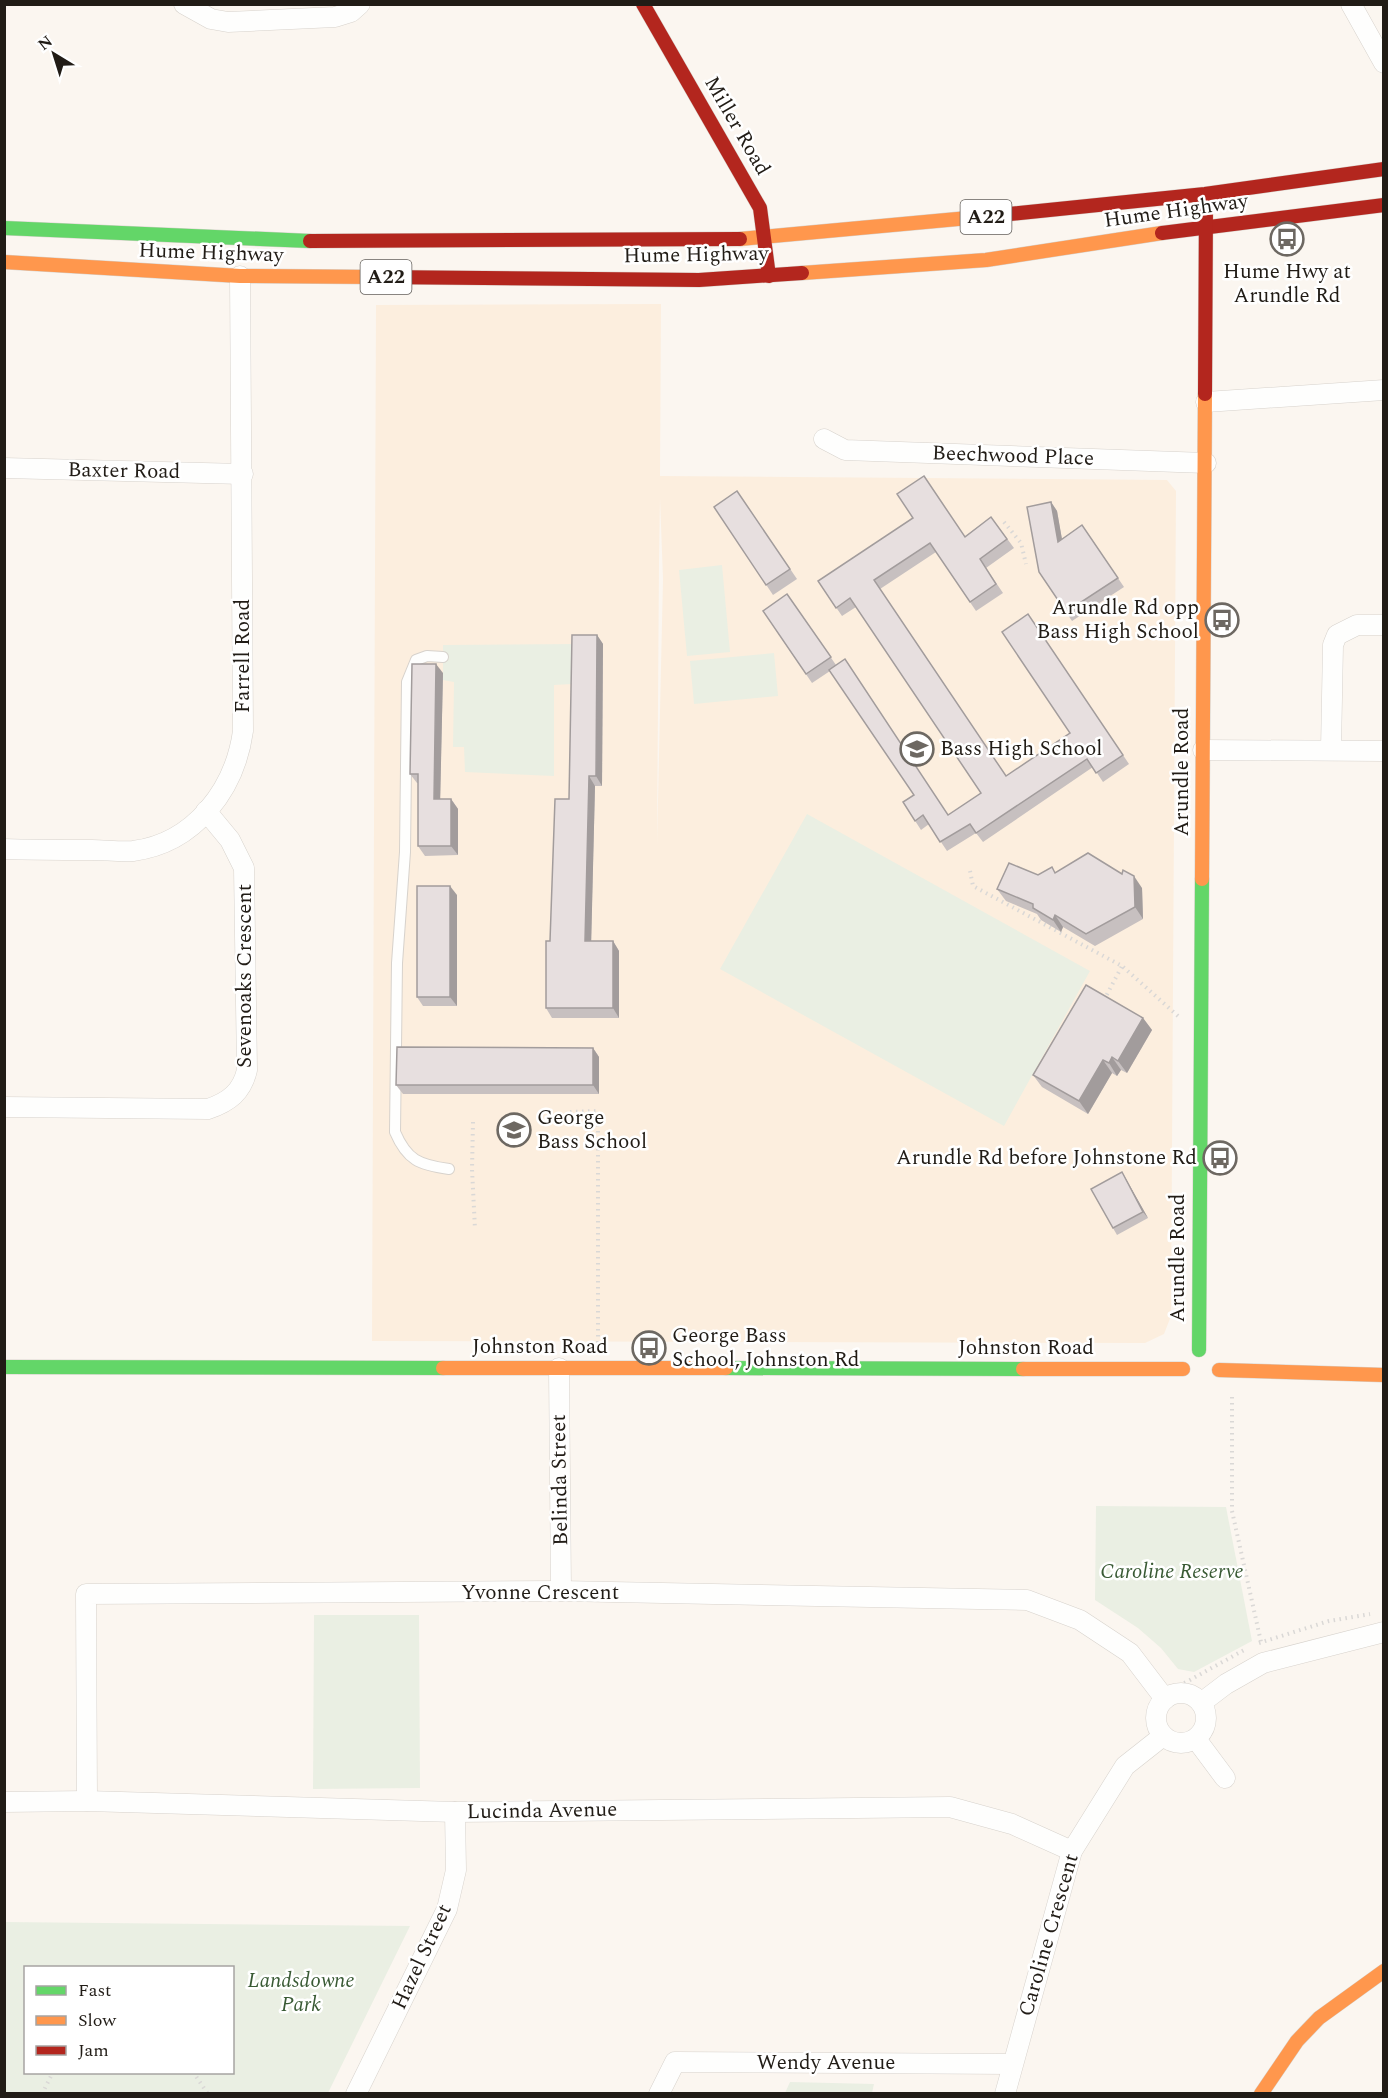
<svg xmlns="http://www.w3.org/2000/svg" width="1388" height="2098" font-family="Spectral,serif">
<rect width="100%" height="100%" fill="#fbf6f0"/>
<path fill="#fceede" fill-rule="evenodd" d="M661,304l-1,172 507,4 9,11 -5,825 -7,18 -19,9 -773,-2 4,-1036zM660,498l3,81 -6,266 2,-282z"/>
<g fill="#eaefe3" fill-rule="evenodd">
<path d="M722,565l8,87 -43,4 -8,-86z"/>
<path d="M579,644l-7,40 -18,1v91l-89,-4 -1,-25h-11l1,-65 -11,-2v-35z"/>
<path d="M774,653l4,43 -84,8 -4,-43z"/>
<path d="M807,814l283,157 -86,155 -284,-157z"/>
<path d="M1096,1506l130,1 26,134 -58,31 -16,-3 -17,-21 -23,-20 -43,-28z"/>
<path d="M314,1615h105l1,173 -107,1z"/>
<path d="M5,1922l405,4 -82,167 -323,1zM26,1968h206v104h-206z"/>
<path d="M790,2082l84,2 -2,9h-87z"/>
</g>
<g fill="none" stroke-linecap="round" stroke-linejoin="round">
<defs>
<path id="lane" d="M443,657l-16,-1 -11,4 -9,22 -2,170 -8,111 -2,169c12,28 24,33 54,37"/>
<g id="street">
<path d="M184,4l27,15 17,3 107,-5 16,-5 9,-8"/>
<path d="M1351,4l33,59"/>
<path d="M1206,402l178,-12"/>
<path d="M824,439l21,11 361,13"/>
<path d="M4,468l239,6"/>
<path d="M1331,749l2,-104 4,-10 20,-10h27"/>
<path d="M1203,750l181,1"/>
<path d="M4,849c30,1 59,1 88,1 13,0 28,2 41,1 62,-8 102,-62 110,-120l-3,-455"/>
<path d="M4,1107l204,2c21,-7 34,-17 39,-39l-3,-202 -14,-28 -24,-29"/>
<path d="M559,1368l2,223"/>
<circle cx="1181" cy="1718" r="25"/>
<path d="M1201,1703l25,-19 37,-21 121,-31"/>
<path d="M1196,1739l29,39"/>
<path d="M87,1801l-1,-207 475,-3 466,9 53,20 50,33 35,46"/>
<path d="M4,1802l83,-1 368,11 495,-5 62,17 60,27"/>
<path d="M356,2094l91,-185 9,-39 -1,-58"/>
<path d="M659,2094l16,-32 337,2"/>
<path d="M1005,2094l67,-243 53,-85 38,-30"/>
</g>
<g id="fast">
<path d="M4,228l306,13"/>
<path d="M1199,1350l3,-471"/>
<path d="M4,1367l439,1"/>
<path d="M726,1368l297,1"/>
</g>
<g id="slow">
<path d="M740,239l250,-23"/>
<path d="M4,262l236,14 137,1"/>
<path d="M802,273l184,-13 176,-27"/>
<path d="M1202,879l3,-485"/>
<path d="M443,1368h283"/>
<path d="M1023,1369h160"/>
<path d="M1219,1370l165,5"/>
<path d="M1261,2094l36,-53 22,-23 65,-47"/>
</g>
<g id="jam">
<path d="M643,4l117,204 9,68"/>
<path d="M990,216l215,-22 179,-25"/>
<path d="M1162,233l222,-28"/>
<path d="M310,241l430,-2"/>
<path d="M377,277l322,3 103,-7"/>
<path d="M1205,394l1,-191"/>
</g>
</defs>
<use href="#lane" stroke="#d7d2cc" stroke-width="12"/>
<use href="#street" stroke="#d7d2cc" stroke-width="21"/>
<use href="#fast" stroke="#d7d2cc" stroke-width="15"/>
<use href="#slow" stroke="#d7d2cc" stroke-width="15"/>
<use href="#jam" stroke="#d7d2cc" stroke-width="15"/>
<g stroke="#dad8d6" stroke-width="4" stroke-dasharray="1.5 4.5" stroke-linecap="butt">
<path d="M1004,522l17,21 5,21"/>
<path d="M970,871l3,15 149,80 57,51"/>
<path d="M1104,1000l18,-34"/>
<path d="M570,1112l28,-1v236"/>
<path d="M473,1122l-1,47 3,60"/>
<path d="M1232,1397v114l29,131"/>
<path d="M1259,1643l70,-22 41,-7"/>
<path d="M1179,1686l67,-37"/>
<path d="M193,2072l15,22"/>
<path d="M42,2094l11,-22"/>
</g>
<use href="#lane" stroke="#fefefd" stroke-width="10"/>
<use href="#street" stroke="#fefefd" stroke-width="20"/>
<use href="#fast" stroke="#63d668" stroke-width="14"/>
<use href="#slow" stroke="#ff974d" stroke-width="14"/>
<use href="#jam" stroke="#b3261e" stroke-width="14"/>
</g>
<g fill="#c7c0c0">
<path d="M737,491l60,88 -24,16 -59,-88z"/>
<path d="M1051,502l6,9 5,28 20,-14 42,62 -52,34 -33,-49z"/>
<path d="M991,517l23,31 -28,20 17,25 -27,18 -40,-59 -56,37 126,187 64,-43 -42,-119 101,150 -26,18 -10,-15 -110,75 -7,-9 -29,18 -18,-27 -8,6 -18,-28 11,-7 -84,-124 -18,12 -49,-72 24,-17 49,71 112,150 33,-22 -125,-186 -14,9 -24,-35 95,-63 52,18z"/>
<path d="M597,635l6,9 -1,142h-7l-4,155h22l6,10v67h-67l-6,-10 4,-67 19,-142z"/>
<path d="M443,673l-3,126h11l7,10v46l-33,1 -7,-10v-63h-1l-7,-9z"/>
<path d="M1052,867l3,6 87,15 1,31 -48,27 -32,-19 -2,5 -20,-12 -4,-6 -31,-13 -9,-12 41,-14z"/>
<path d="M457,895v111h-34l-6,-9z"/>
<path d="M1143,1018l9,12 -25,43 -6,-3 -4,6 -5,-3 -24,41 -46,-27 -9,-12z"/>
<path d="M593,1048l6,9v37h-196l-7,-9z"/>
<path d="M1122,1172l26,46 -31,17 -4,-7z"/>
</g>
<g fill="#a29c9c">
<path d="M1051,502l6,9 7,40 -6,-9z"/>
<path d="M597,635l6,9 -1,142 -6,-10z"/>
<path d="M436,664l7,9 -3,136 -6,-10z"/>
<path d="M589,776l6,10 -4,164 -6,-9z"/>
<path d="M451,799l7,10v46l-7,-9z"/>
<path d="M1134,876l8,12 1,31 -8,-12z"/>
<path d="M450,886l7,9v111l-7,-9z"/>
<path d="M1055,915l8,12 -2,5 -8,-12z"/>
<path d="M613,941l6,10v67l-6,-10z"/>
<path d="M1143,1018l9,12 -25,43 -9,-12z"/>
<path d="M593,1048l6,9v37l-6,-9z"/>
<path d="M1112,1057l9,13 -4,6 -8,-13z"/>
<path d="M1103,1060l9,13 -24,41 -9,-13z"/>
<path d="M1122,1172l4,7 22,39 -5,-6z"/>
</g>
<g fill="#e7dfdf" stroke="#a29c9c" stroke-width="1.5">
<path d="M924,476l41,61 26,-20 16,22 -27,20 16,25 -26,18 -40,-59 -56,37 132,196 64,-43 -68,-101 26,-18 95,141 -27,18 -9,-14 -111,74 -6,-9 -30,18 -17,-27 -8,6 -12,-19 11,-7 -85,-125 16,-11 103,156 33,-22 -131,-195 -14,10 -18,-27 95,-63 -16,-24z"/>
<path d="M737,491l53,78 -24,16 -52,-78z"/>
<path d="M1051,502l7,40 24,-17 36,53 -52,34 -27,-40 -12,-65z"/>
<path d="M787,594l44,63 -25,17 -43,-63z"/>
<path d="M572,635h25l-1,141h-7l-4,165h28v67h-67v-67h4l5,-142h14z"/>
<path d="M412,664h24l-2,135h17v47h-33v-72h-8z"/>
<path d="M1088,853l34,21 1,-4 11,6 1,31 -49,27 -31,-19 -2,5 -20,-12v-4l-36,-15 12,-26 29,12 14,-8 3,6z"/>
<rect x="417" y="886" width="33" height="111"/>
<path d="M1086,985l57,33 -25,43 -6,-4 -3,6 -6,-3 -24,41 -46,-26z"/>
<path d="M397,1047l196,1v37h-197z"/>
<path d="M1122,1172l21,40 -30,16 -22,-39z"/>
</g>
<defs>
<symbol id="bus-ring" viewBox="-11 -11 22 22"><circle r="9.5" fill="#fff" stroke="#6d6862" stroke-width="1.5"/><path d="M-5-6H5V4H4V6H2V4H-2V6H-4V4H-5ZM-3.5-4V0h7V-4ZM-3.5 1.2v1.5H-2V1.2ZM2 1.2v1.5H3.5V1.2Z" fill="#6d6862"/></symbol>
<symbol id="school-ring" viewBox="-11 -11 22 22"><circle r="9.5" fill="#fff" stroke="#6d6862" stroke-width="1.5"/><path d="M0-5L7-2L0 1L-7-2ZM-4 1L0 2.5L4 1V4Q0 6-4 4Z" fill="#6d6862"/></symbol>
</defs>
<g fill-rule="evenodd">
<use href="#bus-ring" x="1268" y="220" width="38" height="38"/>
<use href="#bus-ring" x="1203" y="601" width="38" height="38"/>
<use href="#school-ring" x="898" y="730" width="38" height="38"/>
<use href="#school-ring" x="495" y="1111" width="38" height="38"/>
<use href="#bus-ring" x="1201" y="1139" width="38" height="38"/>
<use href="#bus-ring" x="630" y="1329" width="38" height="38"/>
</g>
<g text-anchor="middle" dominant-baseline="central" stroke-width="5" stroke-linejoin="round" paint-order="stroke">
<g fill="#fff" stroke="#64605c" stroke-width="1.5">
<rect x="960.5" y="200" width="51" height="34" rx="4.5"/>
<rect x="360.5" y="260" width="51" height="34" rx="4.5"/>
</g>
<g font-size="20" font-weight="bold" fill="#211c16">
<text x="986" y="217">A22</text>
<text x="386" y="277">A22</text>
</g>
<g font-size="21" fill="#211c16" stroke="#fff">
<text transform="translate(737 126) rotate(60)">Miller Road</text>
<text transform="translate(1176 211) rotate(-8)">Hume Highway</text>
<text transform="translate(211 253) rotate(2)">Hume Highway</text>
<text transform="translate(696 255) rotate(-1)">Hume Highway</text>
<text transform="translate(1013 456) rotate(2)">Beechwood Place</text>
<text transform="translate(124 471) rotate(1)">Baxter Road</text>
<text transform="translate(243 656) rotate(-90)">Farrell Road</text>
<text transform="translate(1182 772) rotate(-90)">Arundle Road</text>
<text transform="translate(245 976) rotate(-90)">Sevenoaks Crescent</text>
<text transform="translate(1178 1258) rotate(-90)">Arundle Road</text>
<text x="540" y="1347">Johnston Road</text>
<text x="1026" y="1348">Johnston Road</text>
<text transform="translate(560 1480) rotate(-91)">Belinda Street</text>
<text x="540" y="1593">Yvonne Crescent</text>
<text transform="translate(542 1811) rotate(-1)">Lucinda Avenue</text>
<text transform="translate(1049 1935) rotate(-74)">Caroline Crescent</text>
<text transform="translate(422 1957) rotate(-65)">Hazel Street</text>
<text x="826" y="2063">Wendy Avenue</text>
</g>
<g font-size="21" fill="#211c16" stroke="#fff" text-anchor="start">
<text x="1287" y="272" text-anchor="middle">Hume Hwy at<tspan x="1287" dy="24">Arundle Rd</tspan></text>
<text x="1199" y="608" text-anchor="end">Arundle Rd opp<tspan x="1199" dy="24">Bass High School</tspan></text>
<text x="940" y="749">Bass High School</text>
<text x="537" y="1118">George<tspan x="537" dy="24">Bass School</tspan></text>
<text x="1197" y="1158" text-anchor="end">Arundle Rd before Johnstone Rd</text>
<text x="672" y="1336">George Bass<tspan x="672" dy="24">School, Johnston Rd</tspan></text>
</g>
<g font-size="21" font-style="italic" fill="#395a34" stroke="#fff">
<text x="1172" y="1572">Caroline Reserve</text>
<text x="301" y="1981">Landsdowne<tspan x="301" dy="24">Park</tspan></text>
</g>
</g>
<rect width="1388" height="2098" fill="none" stroke="#211c16" stroke-width="12"/>
<rect x="24" y="1966" width="210" height="108" fill="#ffffff" stroke="#a6a4a2" stroke-width="1.5"/>
<rect x="36" y="1986" width="30" height="9" fill="#63d668" stroke="#a6a4a2" stroke-width="1.5"/>
<text x="78" y="1996" font-size="18" fill="#211c16">Fast</text>
<rect x="36" y="2016" width="30" height="9" fill="#ff974d" stroke="#a6a4a2" stroke-width="1.5"/>
<text x="78" y="2026" font-size="18" fill="#211c16">Slow</text>
<rect x="36" y="2046" width="30" height="9" fill="#b3261e" stroke="#a6a4a2" stroke-width="1.5"/>
<text x="78" y="2056" font-size="18" fill="#211c16">Jam</text>
<g transform="translate(54 54) rotate(322)" stroke="#ffffff" stroke-width="4.5" paint-order="stroke">
<path d="M0-4.5L10 22L0 15L-10 22Z" fill="#211c16"/>
<text y="-9" font-size="16" font-weight="bold" text-anchor="middle" fill="#211c16">N</text>
</g>
</svg>
